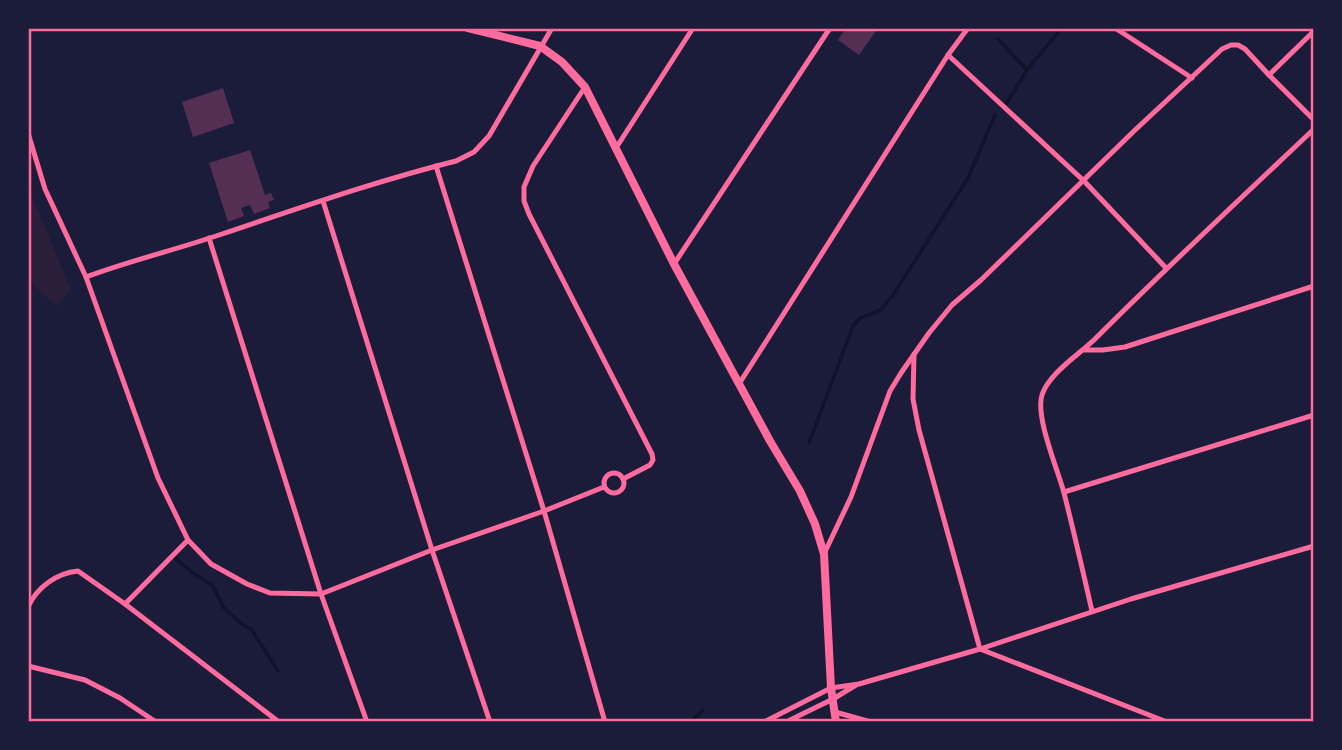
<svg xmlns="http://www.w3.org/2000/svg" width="1342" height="750" font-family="Overpass,sans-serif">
<rect width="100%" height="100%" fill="#1b1b3a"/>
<path fill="#2a1e3b" d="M28,161l4,10 -1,23 40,96 -14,16c-12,-11 -26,-19 -29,-36z"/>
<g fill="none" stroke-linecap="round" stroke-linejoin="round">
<g stroke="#12122b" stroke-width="3.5">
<path d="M998,39l29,31"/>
<path d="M1007,103l20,-33 33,-40 4,-2"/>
<path d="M809,443l44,-117 7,-8 21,-8 12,-15 75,-117 27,-63"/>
<path d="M174,557l19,16 20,13 10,21 20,18 9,5 26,41"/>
<path d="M691,722l12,-12"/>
</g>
</g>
<g fill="#542f53">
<path d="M846,28h32l-19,27 -21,-15z"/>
<path d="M223,88l11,35 -41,14 -11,-35z"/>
<path d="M250,150l15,45 6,-2 3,7 -6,2 2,6 -16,6 -4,-9 -9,3 3,8 -16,6 -19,-59z"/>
</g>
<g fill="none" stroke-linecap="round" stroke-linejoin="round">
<g stroke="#ff6b9d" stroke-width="5">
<path d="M1115,28l77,50"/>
<path d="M948,55l136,126 82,87"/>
<path d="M1269,75l45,-44"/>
<path d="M585,87l-52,79 -9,21v14l5,13 123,240 1,6 -3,5 -27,14"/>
<path d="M28,133l17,56 41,88 72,201 30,62 23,24 36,20 23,9 51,1 111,-44 112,-39 60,-24"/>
<path d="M616,148l77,-120"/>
<path d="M436,166l108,345 61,211"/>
<path d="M323,201l109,349 58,172"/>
<path d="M209,238l112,356 46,128"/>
<path d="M674,264l156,-236"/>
<path d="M86,277c43,-16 89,-27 133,-42 78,-26 157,-54 237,-74l18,-9 15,-16 63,-108"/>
<path d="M1084,350h19l22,-3 189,-61"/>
<path d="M914,354l-1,45 6,31 61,219 187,73"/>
<path d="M739,384l209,-329 20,-27"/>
<circle cx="614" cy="483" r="10"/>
<path d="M1064,492l250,-77"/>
<path d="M824,554l27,-57 39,-106 11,-18 28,-40 23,-28 29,-25 153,-149 88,-82 9,-4h7l7,4 24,26 45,45"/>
<path d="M125,604l154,118"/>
<path d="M28,607c9,-20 29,-34 50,-36l47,33 63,-64"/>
<path d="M1092,611c-9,-39 -18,-79 -28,-118 -6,-23 -29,-76 -22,-98 7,-22 38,-41 54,-57 71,-71 145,-140 218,-209"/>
<path d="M28,666l57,14 35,18 36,24"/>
<path d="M835,712l36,10"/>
<path d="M764,722l67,-34 28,-4 121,-35 151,-50 183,-53"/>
<path d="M786,722l47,-23 23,-14"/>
</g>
<path stroke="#ff6b9d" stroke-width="8" d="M468,28l72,18 22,16 23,25 89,177 96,177 30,50 15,33 9,30 7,134 5,34"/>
</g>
<rect width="1342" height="750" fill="none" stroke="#1b1b3a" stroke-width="60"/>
<rect x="30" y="30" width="1282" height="690" fill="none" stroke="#ff6b9d" stroke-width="2.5"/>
</svg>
